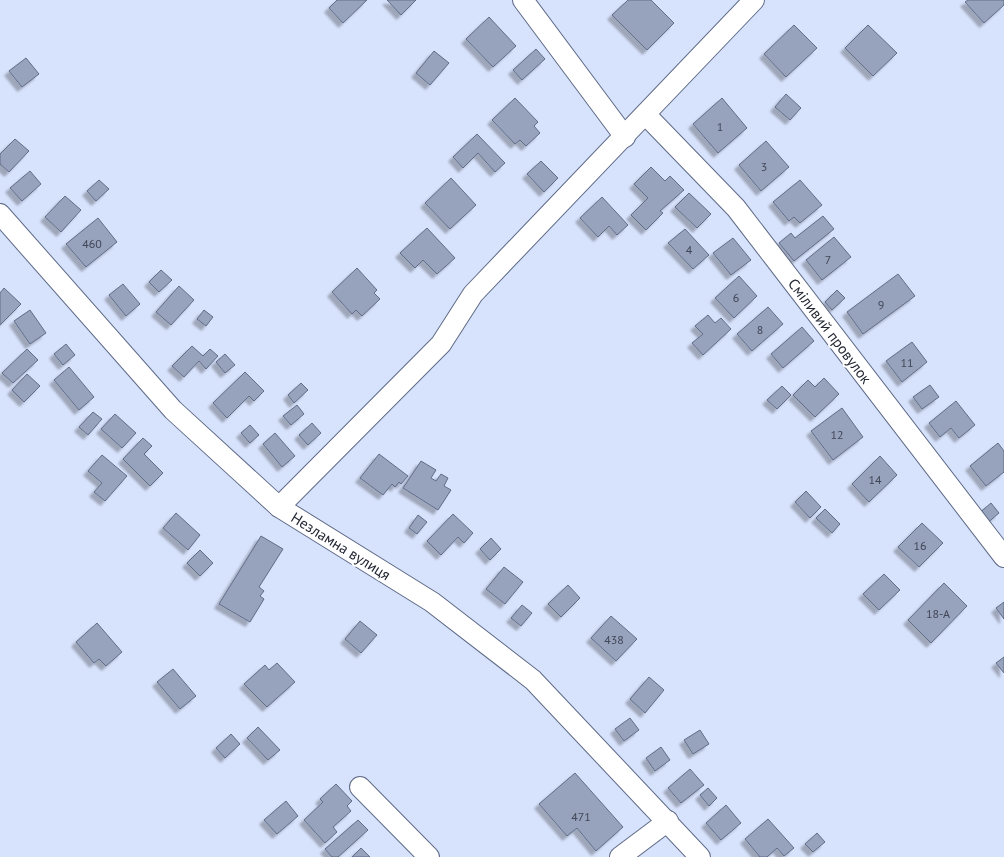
<svg xmlns="http://www.w3.org/2000/svg" width="1004" height="857" font-family="'PT Sans',sans-serif">
<defs>
<filter id="shadow"><feDropShadow dx="-4.5" dy="4.5" stdDeviation="1" flood-color="#0004"/></filter>
</defs>
<rect width="100%" height="100%" fill="#d7e2fc"/>
<g fill="#97a2bd" stroke="#606d88" filter="url(#shadow)">
<path d="M337,0h30l-24,23 -14,-15z"/>
<path d="M387,0h29l-15,15z"/>
<path d="M628,0h23l23,23 -27,27 -35,-35z"/>
<path d="M968,0h36v5l-20,18 -19,-21z"/>
<path d="M489,17l27,29 -23,21 -27,-28z"/>
<path d="M794,25l23,23 -31,29 -22,-23z"/>
<path d="M868,25l29,28 -24,23 -28,-28z"/>
<path d="M536,49l9,10 -23,21 -9,-10z"/>
<path d="M434,51l15,12 -19,22 -14,-12z"/>
<path d="M26,58l13,16 -17,13 -13,-16z"/>
<path d="M786,94l15,14 -11,12 -15,-13z"/>
<path d="M515,98l23,24 -4,4 6,7 -14,13 -6,-6 -5,4 -23,-24z"/>
<path d="M722,98l25,30 -29,25 -25,-29z"/>
<path d="M477,134l28,29 -10,9 -17,-19 -15,15 -10,-11z"/>
<path d="M15,139l14,12 -20,21 -9,-8v-10z"/>
<path d="M766,141l23,26 -28,24 -22,-26z"/>
<path d="M541,161l17,17 -14,14 -17,-18z"/>
<path d="M651,167l14,14 5,-5 14,14 -24,21 3,2 -17,17 -15,-15 17,-17 -14,-14z"/>
<path d="M30,171l11,13 -19,17 -12,-13z"/>
<path d="M451,178l25,27 -26,24 -25,-26z"/>
<path d="M99,180l10,9 -13,12 -9,-10z"/>
<path d="M800,180l22,25 -22,18 -6,-6 -5,4 -16,-19z"/>
<path d="M689,193l22,21 -14,14 -22,-21z"/>
<path d="M65,196l16,14 -20,22 -16,-15z"/>
<path d="M602,197l26,28 -11,10 -8,-9 -11,11 -18,-19z"/>
<path d="M823,216l11,13 -40,32 -15,-18 12,-10 4,5z"/>
<path d="M98,218l19,24 -31,25 -20,-23z"/>
<path d="M427,228l28,30 -18,16 -14,-14 -8,8 -15,-15z"/>
<path d="M685,229l24,26 -16,14 -25,-26z"/>
<path d="M834,237l17,20 -29,23 -16,-20z"/>
<path d="M733,238l18,22 -20,15 -18,-22z"/>
<path d="M357,268l20,22 -3,3 6,6 -18,17 -6,-6 -4,4 -20,-22z"/>
<path d="M161,270l11,10 -13,12 -10,-10z"/>
<path d="M898,274l17,22 -52,38 -16,-22z"/>
<path d="M739,276l18,20 -23,22 -19,-20z"/>
<path d="M123,284l17,20 -14,12 -17,-21z"/>
<path d="M179,286l15,14 -23,25 -15,-13z"/>
<path d="M4,288l17,16 -21,21v-32z"/>
<path d="M837,290l8,8 -13,12 -7,-8z"/>
<path d="M768,307l15,17 -31,27 -15,-17z"/>
<path d="M30,310l16,23 -16,11 -16,-23z"/>
<path d="M204,310l9,7 -7,9 -9,-7z"/>
<path d="M708,315l7,8 6,-5 10,11 -28,26 -11,-12 11,-9 -8,-8z"/>
<path d="M802,327l12,14 -31,27 -12,-14z"/>
<path d="M912,342l15,20 -25,20 -16,-21z"/>
<path d="M66,344l9,11 -12,10 -9,-11z"/>
<path d="M192,346l11,10 7,-7 8,7 -12,13 -7,-8 -15,16 -12,-11z"/>
<path d="M27,349l11,11 -25,23 -11,-10z"/>
<path d="M225,354l10,11 -10,8 -9,-11z"/>
<path d="M69,367l25,30 -15,13 -25,-30z"/>
<path d="M245,372l19,19 -10,10 -5,-5 -22,22 -14,-15z"/>
<path d="M27,374l13,12 -16,16 -12,-12z"/>
<path d="M824,378l15,16 -24,23 -22,-22 15,-15 7,7z"/>
<path d="M301,383l7,7 -14,13 -6,-8z"/>
<path d="M930,385l9,12 -17,12 -9,-12z"/>
<path d="M782,386l9,9 -14,14 -10,-9z"/>
<path d="M956,401l19,24 -16,13 -8,-10 -11,9 -11,-14z"/>
<path d="M297,405l7,9 -13,11 -8,-9z"/>
<path d="M842,408l21,29 -30,23 -22,-29z"/>
<path d="M93,412l9,7 -14,16 -9,-8z"/>
<path d="M115,414l21,19 -14,15 -21,-19z"/>
<path d="M312,423l9,10 -13,12 -9,-10z"/>
<path d="M250,425l9,10 -9,8 -9,-10z"/>
<path d="M275,433l20,23 -13,11 -19,-23z"/>
<path d="M143,438l9,8 -8,8 19,19 -13,13 -27,-27z"/>
<path d="M998,443l6,8v21l-18,14 -16,-20z"/>
<path d="M379,454l29,22 -7,8 -2,-2 -4,5 -3,-3 -9,11 -23,-17z"/>
<path d="M102,455l25,21 -22,25 -11,-9 8,-9 -14,-12z"/>
<path d="M880,456l17,19 -28,27 -17,-18z"/>
<path d="M421,461l15,9 -5,8 5,3 5,-7 7,4 -4,8 7,4 -13,20 -35,-22z"/>
<path d="M806,491l15,16 -11,11 -15,-16z"/>
<path d="M991,503l8,10 -14,12 -8,-10z"/>
<path d="M825,509l15,15 -8,9 -16,-15z"/>
<path d="M176,513l24,22 -12,15 -25,-22z"/>
<path d="M453,514l20,19 -9,10 -6,-6 -17,18 -14,-14z"/>
<path d="M418,515l9,7 -10,12 -8,-6z"/>
<path d="M922,523l21,20 -24,24 -21,-20z"/>
<path d="M261,536l22,13 -24,38 5,4 -4,5 4,3 -14,23 -31,-18z"/>
<path d="M491,538l10,11 -11,11 -10,-11z"/>
<path d="M200,550l13,13 -13,13 -13,-13z"/>
<path d="M504,567l19,15 -18,22 -19,-15z"/>
<path d="M884,574l16,16 -21,20 -16,-16z"/>
<path d="M944,583l23,23 -36,37 -23,-23z"/>
<path d="M568,585l12,13 -19,19 -13,-13z"/>
<path d="M1004,602v17l-8,-11z"/>
<path d="M522,605l10,8 -11,13 -10,-8z"/>
<path d="M611,616l26,23 -21,22 -25,-23z"/>
<path d="M360,621l17,14 -16,18 -16,-14z"/>
<path d="M97,623l25,29 -16,14 -7,-7 -5,4 -18,-21z"/>
<path d="M1004,657v16l-8,-10z"/>
<path d="M277,663l18,19 -28,25 -23,-23 21,-19 4,5z"/>
<path d="M173,669l23,27 -16,13 -23,-27z"/>
<path d="M649,677l15,13 -19,23 -15,-14z"/>
<path d="M630,718l9,12 -15,11 -9,-12z"/>
<path d="M258,727l22,23 -12,10 -21,-22z"/>
<path d="M700,730l9,14 -16,10 -9,-14z"/>
<path d="M231,734l9,10 -15,14 -9,-10z"/>
<path d="M661,747l9,13 -15,11 -9,-13z"/>
<path d="M690,769l14,16 -23,18 -13,-15z"/>
<path d="M575,773l48,54 -27,24 -19,-23 -10,8 -28,-32z"/>
<path d="M336,784l16,17 -5,5 4,5 -18,16 4,5 -12,11 -21,-23 19,-18 -3,-3z"/>
<path d="M708,788l9,10 -8,8 -9,-11z"/>
<path d="M286,801l12,15 -21,18 -13,-14z"/>
<path d="M726,805l15,18 -20,17 -15,-17z"/>
<path d="M768,819l26,29 -10,8 -7,-8 -10,9h-7l-15,-18z"/>
<path d="M358,820l10,10 -30,27h-6l-7,-8z"/>
<path d="M817,833l8,9 -12,10 -8,-8z"/>
<path d="M361,848l9,9h-18z"/>
</g>
<g fill="none" stroke-linecap="round" stroke-linejoin="round">
<defs>
<g id="minor">
<path d="M523,0l102,137"/>
<path d="M646,115l90,93 268,349"/>
<path d="M0,214l173,196 106,97 153,95 101,78 167,177"/>
<path d="M279,507l162,-163 32,-50 281,-294"/>
<path d="M360,787l69,70"/>
<path d="M620,857l48,-36"/>
</g>
</defs>
<use href="#minor" stroke="#5e6a86" stroke-width="22"/>
<use href="#minor" stroke="#fff" stroke-width="20"/>
</g>
<g text-anchor="middle" dominant-baseline="central" stroke-width="4" stroke-linejoin="round" paint-order="stroke">
<g font-size="12" fill="#404656">
<text x="720" y="126">1</text>
<text x="764" y="166">3</text>
<text x="92" y="243">460</text>
<text x="689" y="249">4</text>
<text x="828" y="259">7</text>
<text x="736" y="297">6</text>
<text x="881" y="304">9</text>
<text x="760" y="329">8</text>
<text x="907" y="362">11</text>
<text x="837" y="434">12</text>
<text x="875" y="479">14</text>
<text x="920" y="545">16</text>
<text x="938" y="613">18-А</text>
<text x="614" y="639">438</text>
<text x="581" y="816">471</text>
</g>
<g font-size="15" fill="#232834" stroke="#fff">
<text transform="translate(830 331) rotate(53)">Сміливий провулок</text>
<text transform="translate(341 546) rotate(32)">Незламна вулиця</text>
</g>
</g>
</svg>
